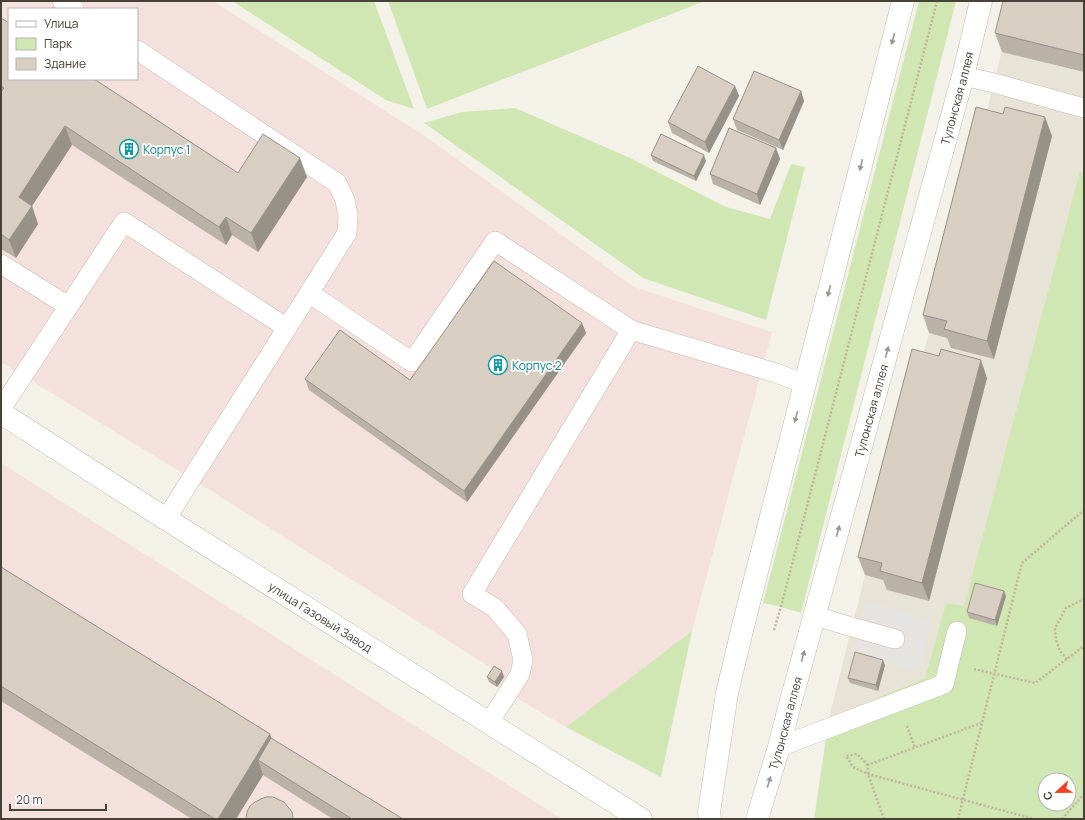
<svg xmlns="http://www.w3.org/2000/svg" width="1085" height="820" font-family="Manrope,sans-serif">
<rect width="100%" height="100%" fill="#f4f1e9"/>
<path fill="#e8e3d7" d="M1014,1h70v172l-4,-1 -116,435 -18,-4 -21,75 -96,40 36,-143 54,-208 10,-34 65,-250z"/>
<g fill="#f4e0dd" fill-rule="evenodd">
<path d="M1,1h212l213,136 208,150 138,45 -80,299 -126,96 -77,-45 7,-11 -291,-184 -204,-125zM9,9h128v70h-128z"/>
<path d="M1,463l561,356h-561z"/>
</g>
<g fill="#d0e7b3" fill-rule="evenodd">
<path d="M232,1h142l40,108 -28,-9z"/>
<path d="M388,1h317l-278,108z"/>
<path d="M919,1h37l-155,612 -20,-6 -18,-4z"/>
<path d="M515,108l113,49 98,50 44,12 21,-55 14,3 -39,153 -123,-42 -219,-155 38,-11z"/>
<path d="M1080,171l4,2v646h-270l15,-101 96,-40 21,-75 18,3zM1045,780h24v24h-24z"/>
<path d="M692,631l-31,146 -95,-50z"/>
</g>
<path fill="#e6e4e1" d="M866,601l65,19 -13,53 -64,-19z"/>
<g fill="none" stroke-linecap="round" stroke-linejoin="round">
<defs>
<g id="lane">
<path d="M62,1l12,8"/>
<path d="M137,50l200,133 8,17 3,16 -1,17 -181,286"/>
<path d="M963,76l31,7 90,25"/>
<path d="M1,264l67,42"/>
<path d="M309,293l103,69 83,-121 136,89"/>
<path d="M1,409l123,-187 163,106"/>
<path d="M815,616l37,11 43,12"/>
<path d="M489,723l31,-49 3,-14 -6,-26 -22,-26 -23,-14 159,-264 145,43 29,11"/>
<path d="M779,747l165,-63 13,-53"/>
</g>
<g id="street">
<path id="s1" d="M1,413l165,106 475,300"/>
<path d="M710,819l-1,-7 18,-119 17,-71 159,-621"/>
<path id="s2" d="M757,819l22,-72 10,-39 174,-632 18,-75"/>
</g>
</defs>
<use href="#lane" stroke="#c2bbaf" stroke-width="20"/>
<use href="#street" stroke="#c2bbaf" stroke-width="23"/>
<g stroke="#c1b49d" stroke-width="2.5" stroke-dasharray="2 2" stroke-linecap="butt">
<path d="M774,630l7,-23 156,-606"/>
<path d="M1067,659l-7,-8 -4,-11 -1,-12 11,-20 18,-9"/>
<path d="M974,669l61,14 49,-37"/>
<path d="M907,726l8,22"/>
<path d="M868,765l-11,-11 -11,2 7,11 15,7 166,45"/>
<path d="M884,819l-16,-45v-9l113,-42"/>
<path d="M958,819l64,-256 62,-53"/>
<path d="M1062,819l22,-25"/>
</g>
<use href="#lane" stroke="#fff" stroke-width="19"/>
<use href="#street" stroke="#fff" stroke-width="22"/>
</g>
<g fill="#bab2a7">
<path d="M1084,1v71l-82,-20 -7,-19z"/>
<path d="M1,18l237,155 69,4 -49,75 -26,-17 -6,10 -154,-100 -40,61 6,18 -22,34 -15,-9z"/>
<path d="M735,86l4,10 -30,57 -37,-20 -4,-11z"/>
<path d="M801,91l3,10 -21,49 -46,-20 -4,-11z"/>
<path d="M1052,136l-58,223 -43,-11 -4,-10 -18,-5 -6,-18z"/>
<path d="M776,148l4,11 -20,46 -47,-21 -3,-10z"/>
<path d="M651,155l55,6 -10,20 -43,-20z"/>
<path d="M582,323l4,10 -119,169 -158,-112 -4,-11 105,1z"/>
<path d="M987,378l-58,223 -42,-11 -4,-10 -18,-5 -7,-18z"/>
<path d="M1,567l269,167 1,4 132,81h-70l-70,-44 -27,44h-44l-191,-118z"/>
<path d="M1006,596l-9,30 -28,-8 -2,-6z"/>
<path d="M885,665l-7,26 -28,-8 -2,-5z"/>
<path d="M487,677h17l-7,10 -8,-5z"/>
</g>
<g fill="#979188">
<path d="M735,86l4,10 -30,57 -4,-11z"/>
<path d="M801,91l3,10 -21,49 -4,-10z"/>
<path d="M1045,117l7,19 -58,223 -7,-18z"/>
<path d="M65,126l7,19 -40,61 6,18 -22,34 -7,-18 10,-43z"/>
<path d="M776,148l4,11 -20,46 -3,-11z"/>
<path d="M704,155l2,6 -10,20 -2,-5z"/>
<path d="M300,158l7,19 -49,75 -7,-19z"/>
<path d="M226,217l6,18 -6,10 -7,-18z"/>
<path d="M582,323l4,10 -119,169 -3,-11z"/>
<path d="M981,360l6,18 -58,223 -7,-18z"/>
<path d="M1004,591l2,5 -9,30 -2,-6z"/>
<path d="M883,660l2,5 -7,26 -2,-6z"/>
<path d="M502,671l2,6 -7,10 -2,-5z"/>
<path d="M270,734l7,19 -19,7 5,15 -27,44h-18z"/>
</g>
<g fill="#d8cfc2" stroke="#979188">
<path d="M1003,1h81v54l-89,-22z"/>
<path d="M1,18l8,5v56h85l144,94 25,-39 37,24 -49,75 -25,-16 -7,10 -154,-101 -46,71 13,9 -23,34 -8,-6v-142l3,-4 -3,-2z"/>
<path d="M698,66l37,20 -30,56 -37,-20z"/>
<path d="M754,71l47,20 -22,49 -46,-21z"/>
<path d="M976,107l27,7 2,-7 40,10 -58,224 -43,-12 3,-8 -24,-6z"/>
<path d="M729,128l47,20 -19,46 -47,-20z"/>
<path d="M661,134l43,21 -10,21 -43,-21z"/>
<path d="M494,261l88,62 -118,168 -159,-112 35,-49 70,50z"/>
<path d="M912,349l27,7 2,-7 40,11 -59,223 -42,-12 2,-8 -24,-6z"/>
<path d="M1,567l269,167 -52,85h-3l-214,-133z"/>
<path d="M975,583l29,8 -9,29 -28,-8z"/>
<path d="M855,652l28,8 -7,25 -28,-7z"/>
<path d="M494,666l8,5 -7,11 -8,-5z"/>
<path d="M271,738l132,81h-51l-94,-59z"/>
<path d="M266,797h7l11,5 8,10 1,7h-47l1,-7 3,-6 5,-4 6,-3z"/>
</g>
<defs><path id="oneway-solid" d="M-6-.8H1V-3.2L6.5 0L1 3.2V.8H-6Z"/></defs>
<g fill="#9a9692">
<use href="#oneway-solid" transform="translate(893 39) rotate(104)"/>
<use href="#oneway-solid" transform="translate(861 165) rotate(104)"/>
<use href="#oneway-solid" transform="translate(829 291) rotate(104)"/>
<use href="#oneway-solid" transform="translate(887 352) rotate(-75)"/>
<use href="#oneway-solid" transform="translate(796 417) rotate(104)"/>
<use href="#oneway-solid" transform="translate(838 531) rotate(-75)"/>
<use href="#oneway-solid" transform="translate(803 656) rotate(-75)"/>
<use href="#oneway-solid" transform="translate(769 782) rotate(-73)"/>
</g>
<defs>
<symbol id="building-ring" viewBox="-11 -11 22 22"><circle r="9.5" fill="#fff" stroke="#0f9aa8" stroke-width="1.5"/><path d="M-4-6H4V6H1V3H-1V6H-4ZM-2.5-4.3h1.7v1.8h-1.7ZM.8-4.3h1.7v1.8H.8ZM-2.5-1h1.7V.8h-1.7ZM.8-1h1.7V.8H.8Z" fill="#0f9aa8"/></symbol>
</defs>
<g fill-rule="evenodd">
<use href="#building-ring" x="118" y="138" width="22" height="22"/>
<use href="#building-ring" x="487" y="354" width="22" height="22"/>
</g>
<g text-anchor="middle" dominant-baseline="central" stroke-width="3.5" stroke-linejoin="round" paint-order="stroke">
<g font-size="12" fill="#484138" stroke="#fff">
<text stroke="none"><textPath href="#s2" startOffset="748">Тулонская аллея</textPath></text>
<text stroke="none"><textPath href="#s2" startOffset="424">Тулонская аллея</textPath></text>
<text stroke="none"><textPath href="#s1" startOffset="379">улица Газовый Завод</textPath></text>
<text stroke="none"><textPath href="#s2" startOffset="100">Тулонская аллея</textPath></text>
</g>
<g font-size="12" fill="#0d838f" stroke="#fff" text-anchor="start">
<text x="143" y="149">Корпус 1</text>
<text x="512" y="365">Корпус 2</text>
</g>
</g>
<rect width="1085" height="820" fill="none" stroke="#484138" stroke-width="4"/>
<rect x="8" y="8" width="130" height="72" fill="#ffffff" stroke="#b6b3af"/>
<rect x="16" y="21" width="20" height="6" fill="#ffffff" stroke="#b6b3af"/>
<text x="44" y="28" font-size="12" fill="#484138">Улица</text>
<rect x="16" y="38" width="20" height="12" fill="#d0e7b3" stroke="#b6b3af"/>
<text x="44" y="48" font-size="12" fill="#484138">Парк</text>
<rect x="16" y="58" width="20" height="12" fill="#d8cfc2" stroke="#b6b3af"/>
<text x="44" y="68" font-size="12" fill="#484138">Здание</text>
<g transform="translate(1057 792) rotate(248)"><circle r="19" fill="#ffffff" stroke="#b6b3af"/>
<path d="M0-3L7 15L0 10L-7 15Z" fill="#f44020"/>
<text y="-6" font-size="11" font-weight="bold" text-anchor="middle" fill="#484138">С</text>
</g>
<path d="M10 804v6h96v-6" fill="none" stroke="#484138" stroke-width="2"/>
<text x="16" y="804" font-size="12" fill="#484138" stroke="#ffffff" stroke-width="3" paint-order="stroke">20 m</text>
</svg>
